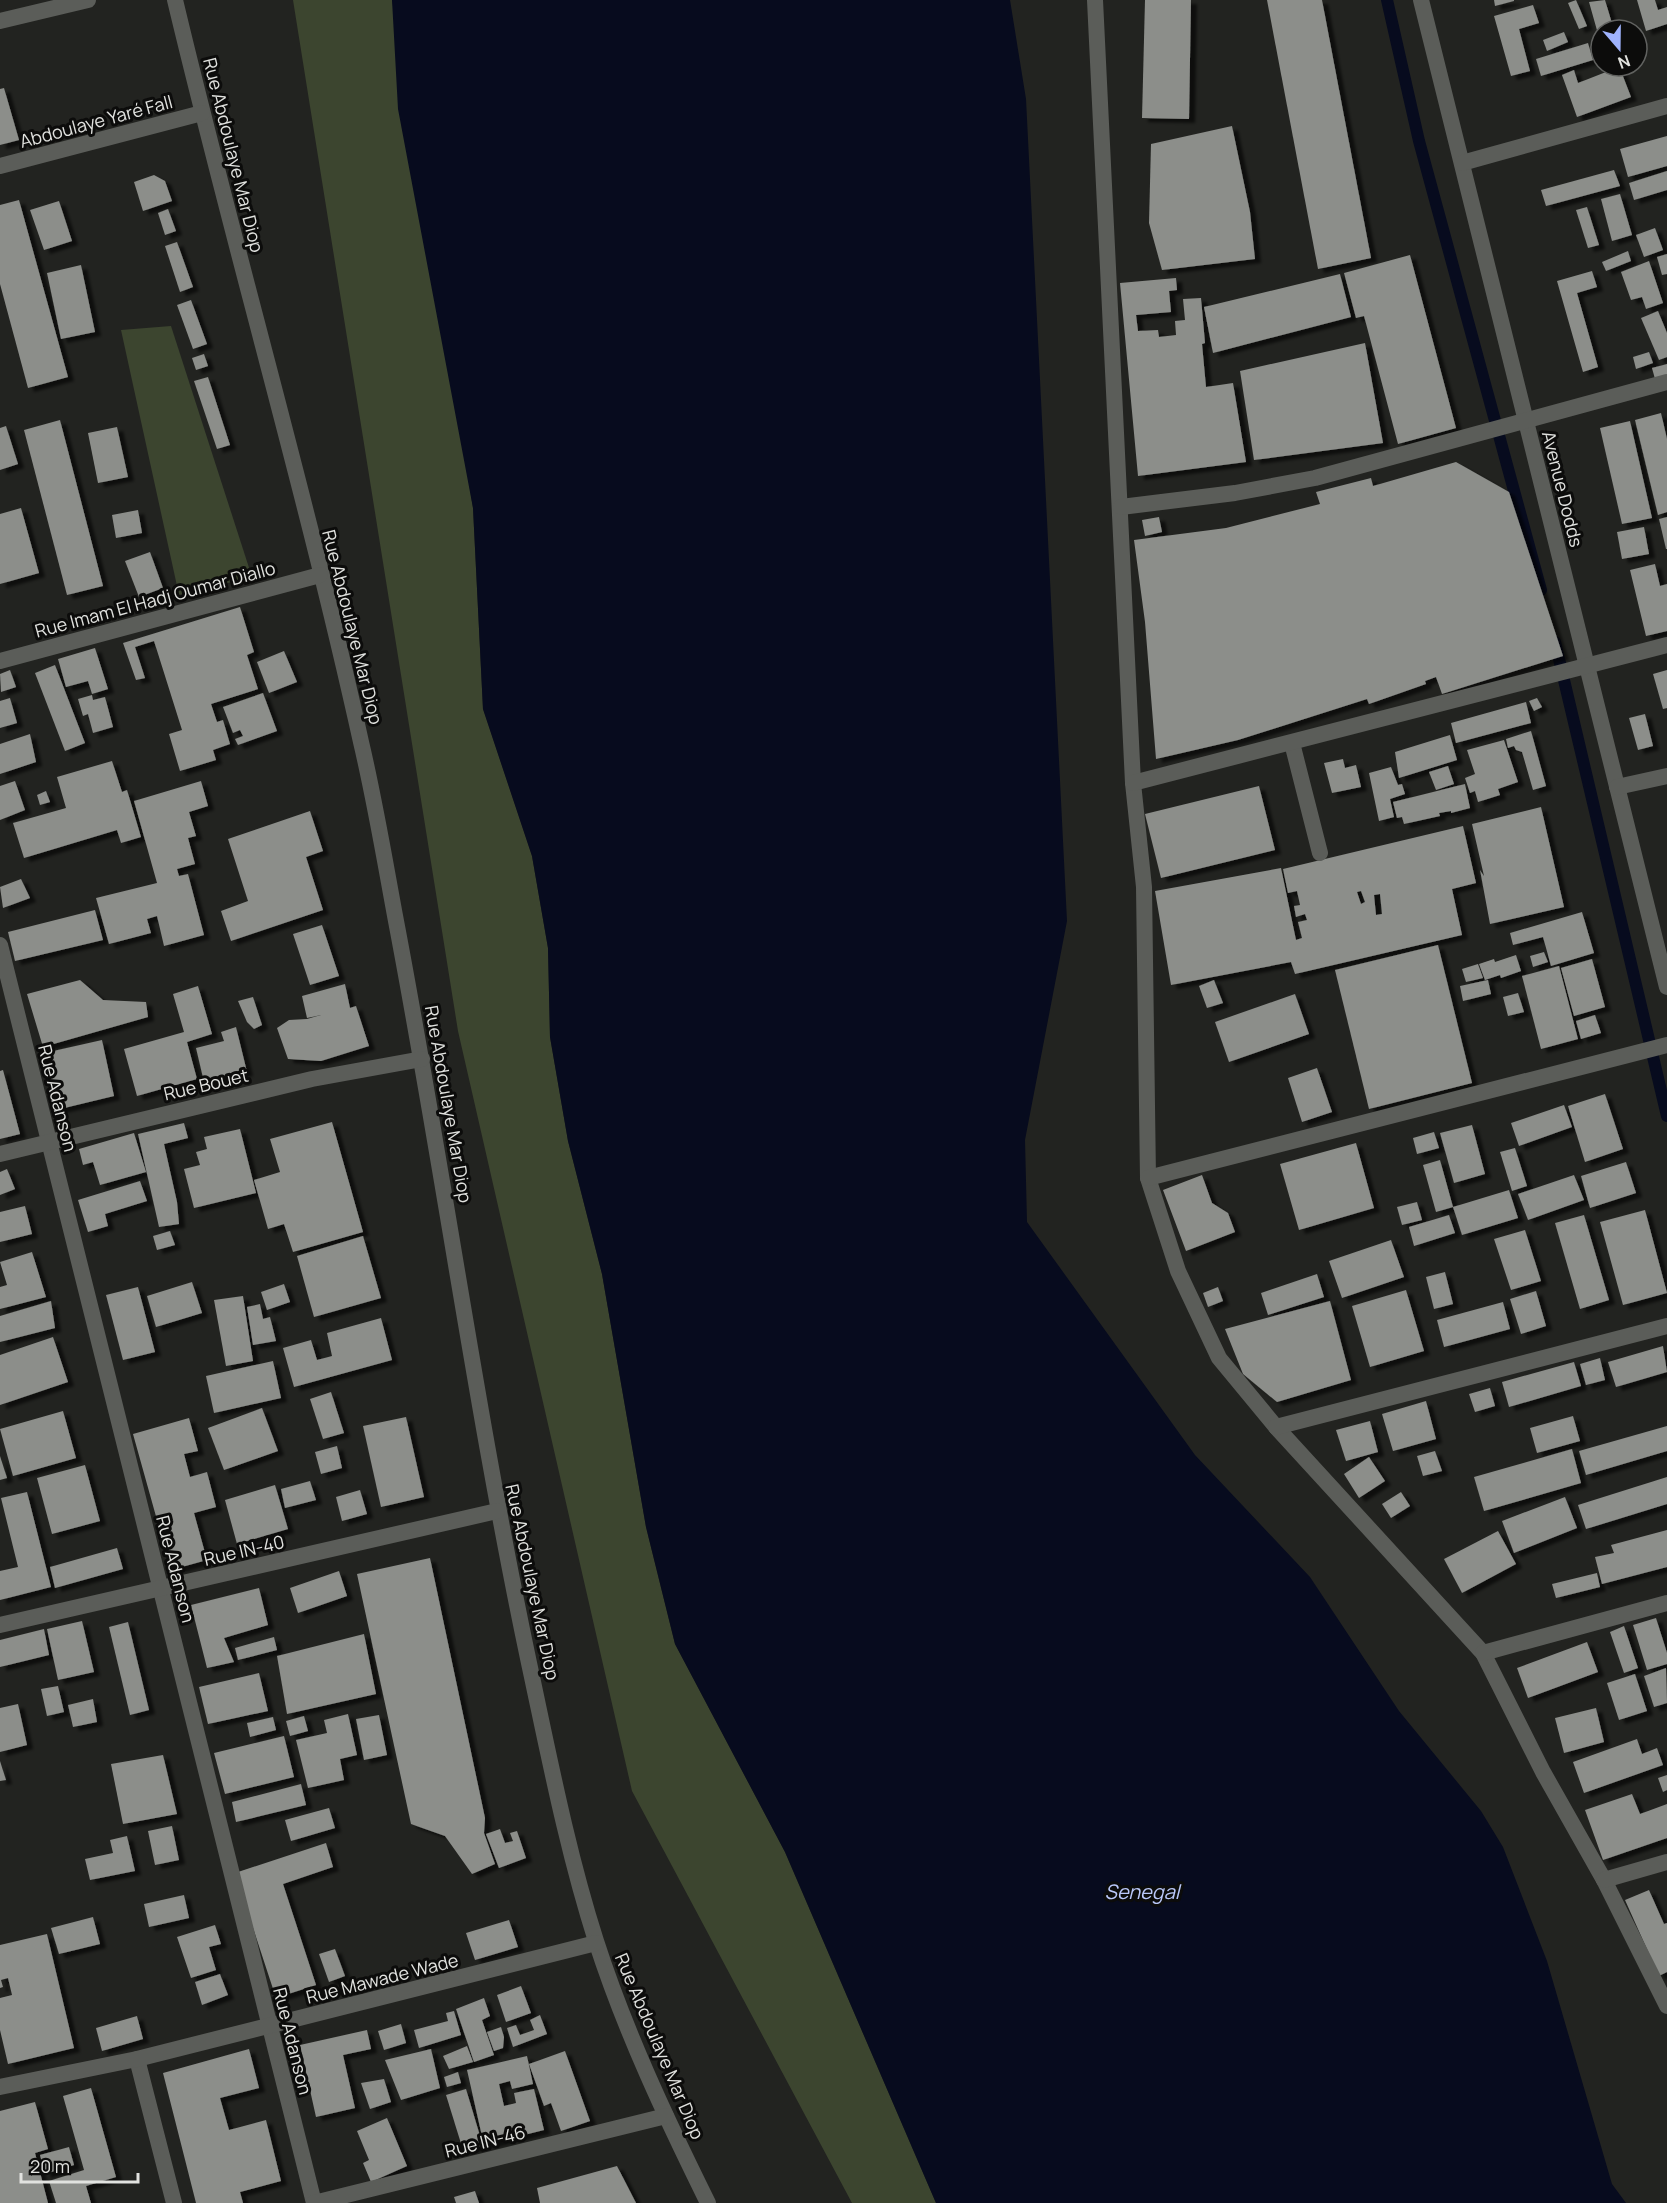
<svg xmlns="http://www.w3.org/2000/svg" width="1667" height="2203" font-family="Manrope,sans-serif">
<defs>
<filter id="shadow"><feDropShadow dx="6" dy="4" stdDeviation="1.5" flood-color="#0009"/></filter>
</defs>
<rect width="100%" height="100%" fill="#222320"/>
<g fill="#3c452f">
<path d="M293,0h99l81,508 10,201 49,147 16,92 2,89 18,104 34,133 44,253 29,117 110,208 151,351h-84l-220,-412 -174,-760z"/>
<path d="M171,326l81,251 -73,18 -58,-265z"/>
</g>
<path fill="#070b1e" d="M392,0h618l16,99 41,822 -42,219 2,82 168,233 115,122 89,134 82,100 22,36 44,114 65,223 14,19h-690l-151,-351 -110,-208 -29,-117 -44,-253 -34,-133 -18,-104 -2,-89 -16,-92 -49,-147 -10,-201 -75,-399z"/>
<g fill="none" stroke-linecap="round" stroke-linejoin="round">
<g stroke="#070b1e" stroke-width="12">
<path d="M1387,0l32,141 122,449"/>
<path d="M1555,642l112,474"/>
</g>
</g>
<g fill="#8c8e8a" fill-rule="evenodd" filter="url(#shadow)">
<path d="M1145,0h46l-2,119 -47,-1z"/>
<path d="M1267,0h55l49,258 -53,11z"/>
<path d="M1494,0h20v1l-19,5z"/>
<path d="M1576,0l11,26 -8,3 -11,-26z"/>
<path d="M1605,0l9,30h-13l-1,11 -11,-39z"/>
<path d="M1637,0h18l3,10 9,-3v17l-21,7z"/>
<path d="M1533,5l6,18 -20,6 11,42 -19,5 -17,-60z"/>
<path d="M1564,32l4,10 -21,9 -4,-11z"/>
<path d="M1588,43l5,17 -52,16 -5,-17z"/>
<path d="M1604,66h15l12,31 -54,20 -15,-42 12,-5 4,13 28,-11z"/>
<path d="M4,88l15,52 -19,5v-56z"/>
<path d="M1232,126l18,86 5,47 -93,11 -13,-47 2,-79z"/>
<path d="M1667,136v30l-39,11 -8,-28z"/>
<path d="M1614,170l6,16 -74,20 -5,-16z"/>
<path d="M1667,171v19l-33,10 -5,-17z"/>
<path d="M154,175l11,6 7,20 -29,10 -9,-29z"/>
<path d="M1620,194l12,41 -20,6 -11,-42z"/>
<path d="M19,200l49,177 -40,11 -28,-104v-79z"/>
<path d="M59,201l13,40 -28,9 -14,-40z"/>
<path d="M1587,207l12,38 -11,3 -12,-38z"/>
<path d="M168,209l8,22 -11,4 -7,-22z"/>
<path d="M1655,228l8,22 -19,7 -8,-22z"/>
<path d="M177,242l16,45 -13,5 -15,-46z"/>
<path d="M1628,251l3,10 -25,10 -4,-9z"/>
<path d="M1667,254v20l-5,1 -5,-18z"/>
<path d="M1410,255l46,173 -58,16 -34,-128 -8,2 -12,-45z"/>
<path d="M1649,261l14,42 -17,6 -4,-12 -11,3 -10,-28z"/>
<path d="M81,265l14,67 -34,7 -14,-66z"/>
<path d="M1592,271l5,16 -20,6 21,74 -15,5 -26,-91z"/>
<path d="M1340,274l11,43 -138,36 -9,-46z"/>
<path d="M1176,278l1,12 -8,1 2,21 -35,3 2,16 20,-1 1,7 17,-2 -1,-14 10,-1 -2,-21 18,-1 4,45 -3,1 4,43 27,-4 13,79 -108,14 -18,-193z"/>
<path d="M191,300l16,44 -14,5 -16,-44z"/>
<path d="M1658,311l9,22v24l-8,3 -18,-42z"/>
<path d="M1365,343l18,100 -129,17 -14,-89z"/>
<path d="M1649,352l4,11 -17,6 -3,-12z"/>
<path d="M204,354l4,12 -12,4 -4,-12z"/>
<path d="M1667,364v12l-12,3 -3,-11z"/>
<path d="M208,377l22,68 -13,4 -23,-68z"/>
<path d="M1661,413l6,26v73l-9,3 -23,-95z"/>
<path d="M60,420l43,166 -36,9 -43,-165z"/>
<path d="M1630,421l22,97 -30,6 -22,-96z"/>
<path d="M6,426l12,38 -18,6v-42z"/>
<path d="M117,427l11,50 -30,6 -10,-50z"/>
<path d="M1456,462l53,30 54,164 -121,38 -6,-17 -11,4 1,3 -57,20 -2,-5 -129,41 -82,19 -11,-137 -11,-82 92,-12 94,-24 -4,-12 55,-14 2,8z"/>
<path d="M21,508l18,65 -39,11v-70z"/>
<path d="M138,510l4,23 -26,5 -4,-23z"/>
<path d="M1159,517l3,15 -17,4 -3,-16z"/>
<path d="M1667,517v32h-1l-7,-30z"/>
<path d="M1644,527l5,27 -27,5 -5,-27z"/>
<path d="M150,552l13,36 -24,9 -14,-36z"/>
<path d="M1655,564l5,22 7,-2v47l-21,5 -16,-66z"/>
<path d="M240,607l14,45 -7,3 11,34 -47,15 6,18 6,-2 7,24 -17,6 3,10 -36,11 -11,-37 13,-4 -28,-89 -19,6 10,31 -9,2 -13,-37z"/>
<path d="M95,648l13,41 -16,5 -4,-13 -22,6 -8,-28z"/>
<path d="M284,651l13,31 -28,11 -12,-31z"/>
<path d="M55,665l30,78 -20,8 -30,-78z"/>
<path d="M10,670l6,17 -15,5 -1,-18z"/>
<path d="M1667,670v38l-4,1 -10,-35z"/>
<path d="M263,693l14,38 -39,14 -3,-6 8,-3 -3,-6 -7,3 -10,-26z"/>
<path d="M92,695l1,5 12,-3 8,30 -20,6 -5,-19 -5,2 -5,-17z"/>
<path d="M10,698l7,25 -17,5v-27z"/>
<path d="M1537,698l5,9 -8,4 -5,-10z"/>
<path d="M1526,702l5,21 -75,20 -5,-20z"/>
<path d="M1645,714l8,32 -15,4 -9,-32z"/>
<path d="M1531,731l15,55 -13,4 -11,-38 -6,-2 -2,-4 -6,2 -2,-9z"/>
<path d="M30,734l6,28 -36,12v-30z"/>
<path d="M1450,735l7,25 -58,18 -4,-26z"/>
<path d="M1504,740l14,42 -20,7 2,6 -22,7 -3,-11 -5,2 -5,-15 10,-4 -8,-24z"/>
<path d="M1343,759l2,9 11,-3 5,22 -29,6 -8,-30z"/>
<path d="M112,761l10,31 5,-2 14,47 -20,6 -4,-13 -93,28 -11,-35 53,-15 -9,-31z"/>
<path d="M1448,766l6,18 -18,6 -7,-18z"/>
<path d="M1391,767l7,18 4,-1 3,10 -15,5 4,18 -15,4 -10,-48z"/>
<path d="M15,781l10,29 -25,10v-34z"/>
<path d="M201,781l7,25 -19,6 7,24 -8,2 7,26 -18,5 2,7 9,-2 16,61 -40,11 -7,-30 -10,3 4,14 -42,11 -13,-46 61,-15 -23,-82z"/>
<path d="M1465,784l5,24 -19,5v-2l-12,2 1,3 -36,8 -2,-7 -5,1 -4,-16z"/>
<path d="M1259,786l16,64 -114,28 -16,-64z"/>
<path d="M46,791l4,11 -10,3 -3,-10z"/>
<path d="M1541,807l23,100 -74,17 -10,-54 4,6 -12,-52z"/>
<path d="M310,811l13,40 -17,6 17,53 -92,31 -10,-30 27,-10 -20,-62z"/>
<path d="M1463,826l13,57 -24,6 10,46 -167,39 -4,-12 -120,23 -16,-94 126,-23 15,72 6,-2 -4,-16 9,-2 -2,-6 -9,3 -2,-11 6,-1 -3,-14 -9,2 -5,-24zM1361,891l4,11 -4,2 -4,-12zM1380,894l2,20 -6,1 -2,-20z"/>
<path d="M21,879l9,19 -27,10 -3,-21z"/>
<path d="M95,910l8,30 -88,21 -7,-29z"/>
<path d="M1582,912l12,41 -43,13 -8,-29 -30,8 -3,-12z"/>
<path d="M322,925l17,51 -29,9 -17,-51z"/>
<path d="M1438,945l34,138 -103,26 -34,-139z"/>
<path d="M1544,952l4,10 -15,5 -3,-11z"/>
<path d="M1516,955l5,16 -20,7 -1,-3 -15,5 -6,-16 15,-5 1,3z"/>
<path d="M1592,959l13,48 -31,9 -13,-48z"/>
<path d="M1478,964l5,14 -17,4 -4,-13z"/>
<path d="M1559,966l19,73 -37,10 -19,-73z"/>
<path d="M80,980l23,20 43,2 2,15 -105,30 -16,-53z"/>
<path d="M1214,980l9,23 -16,5 -8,-22z"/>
<path d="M1488,980l3,14 -28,7 -3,-15z"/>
<path d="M345,984l5,24 6,-2 13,40 -48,15 -33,-2 -11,-31 12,-8 18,-1 14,-4 -14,3 -5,-22z"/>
<path d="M198,986l14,48 -25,8 10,37 -60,17 -13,-47 60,-17 -11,-38z"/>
<path d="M1518,993l6,19 -16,4 -5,-19z"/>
<path d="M1295,994l14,40 -80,28 -14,-40z"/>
<path d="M253,997l9,28 -8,4 -7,-7 -9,-21z"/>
<path d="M1595,1015l6,18 -20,6 -5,-18z"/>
<path d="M236,1027l11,45 -43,10 -8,-34 28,-7 -3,-9z"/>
<path d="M102,1040l12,56 -58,14 -16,-56z"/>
<path d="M1317,1068l15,44 -30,10 -14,-44z"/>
<path d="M3,1070l17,64 -20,5v-68z"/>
<path d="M1605,1094l18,55 -38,13 -17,-56z"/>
<path d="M1564,1105l8,22 -53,19 -8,-23z"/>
<path d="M332,1122l31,110 -70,20 -9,-28 -16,5 -14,-49 26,-8 -10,-33z"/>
<path d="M184,1123l4,15 -24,6 13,58 2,22 -20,3 -21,-93z"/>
<path d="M1472,1125l13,49 -31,9 -14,-50z"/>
<path d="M240,1129l16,64 -62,15 -10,-39 16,-4 -4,-13 11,-3 -3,-12z"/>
<path d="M1434,1132l5,16 -22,6 -4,-16z"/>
<path d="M134,1133l12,39 -46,13 -7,-23 -10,3 -4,-16z"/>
<path d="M1356,1143l18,65 -75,22 -19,-66z"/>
<path d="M1515,1148l12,38 -15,5 -12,-39z"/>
<path d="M1440,1160l13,47 -17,5 -13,-47z"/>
<path d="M1626,1162l10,31 -46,15 -9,-32z"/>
<path d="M7,1169l8,20 -15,6v-23z"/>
<path d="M1202,1175l10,28 16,10 7,19 -49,19 -23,-61z"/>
<path d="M1574,1175l10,25 -56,20 -10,-26z"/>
<path d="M140,1181l7,20 -42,13 3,12 -20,6 -10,-32z"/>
<path d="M1509,1190l9,28 -56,17 -9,-28z"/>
<path d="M1417,1202l5,18 -20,5 -5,-18z"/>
<path d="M25,1206l7,28 -32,8v-30z"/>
<path d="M1645,1210l22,83 -44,12 -23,-83z"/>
<path d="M1449,1215l6,18 -41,13 -5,-19z"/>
<path d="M1584,1215l25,85 -29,9 -25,-86z"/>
<path d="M1525,1230l16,51 -30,9 -17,-51z"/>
<path d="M170,1231l5,14 -18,5 -4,-14z"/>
<path d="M363,1236l18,62 -67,19 -17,-61z"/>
<path d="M1391,1240l13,37 -62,21 -13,-37z"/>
<path d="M32,1252l14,45 -46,12v-22l7,-2 -7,-23z"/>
<path d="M1445,1272l8,32 -19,5 -8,-32z"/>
<path d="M1317,1274l7,23 -56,18 -7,-22z"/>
<path d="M192,1282l10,31 -46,14 -9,-31z"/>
<path d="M284,1284l6,18 -23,8 -6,-18z"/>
<path d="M138,1287l17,65 -32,8 -17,-65z"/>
<path d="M1218,1287l5,14 -15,6 -5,-14z"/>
<path d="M1406,1290l18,61 -54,16 -18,-61z"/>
<path d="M1536,1291l10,35 -25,8 -11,-35z"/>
<path d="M243,1296l10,65 -27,5 -12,-66z"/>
<path d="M51,1301l4,27 -55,14v-26z"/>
<path d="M1330,1301l21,79 -74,22 -34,-28 -18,-45z"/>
<path d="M1503,1302l7,27 -66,18 -7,-27z"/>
<path d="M260,1304l3,15 7,-2 6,24 -23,4 -6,-38z"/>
<path d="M381,1318l11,42 -98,27 -11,-39 28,-8 6,20 15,-4 -5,-23z"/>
<path d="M53,1337l15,45 -68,23v-50z"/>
<path d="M1663,1346l4,26 -51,15 -8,-25z"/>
<path d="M1600,1358l5,22 -19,5 -6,-21z"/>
<path d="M273,1361l8,37 -67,15 -8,-37z"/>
<path d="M1574,1362l7,24 -72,21 -7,-25z"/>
<path d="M1490,1388l5,18 -20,6 -6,-18z"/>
<path d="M331,1392l13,41 -21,6 -13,-40z"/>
<path d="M1426,1401l10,38 -43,12 -11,-37z"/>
<path d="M262,1408l16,43 -54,19 -16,-42z"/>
<path d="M63,1411l13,47 -63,18 -13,-47z"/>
<path d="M1573,1416l7,25 -43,12 -7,-25z"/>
<path d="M406,1417l18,80 -43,10 -18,-81z"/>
<path d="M189,1418l9,33 -14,3 6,23 17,-5 9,35 -22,6 13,47 -36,10 -38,-136z"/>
<path d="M1370,1421l8,31 -32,9 -10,-31z"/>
<path d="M1667,1426v25l-81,24 -7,-24z"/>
<path d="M337,1446l5,22 -21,6 -6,-22z"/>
<path d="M1572,1449l9,34 -97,28 -10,-34z"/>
<path d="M1435,1451l7,20 -19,5 -6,-20z"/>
<path d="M0,1456l7,22 -7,2z"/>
<path d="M1369,1457l16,24 -26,17 -15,-24z"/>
<path d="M85,1465l15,56 -48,13 -15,-56z"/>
<path d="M1667,1477v27l-81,25 -8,-24z"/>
<path d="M310,1481l6,19 -31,8 -4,-19z"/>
<path d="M275,1485l13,44 -51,15 -12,-44z"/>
<path d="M360,1490l7,24 -25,7 -6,-24z"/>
<path d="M27,1492l24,95 -51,13v-29l18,-4 -17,-69z"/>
<path d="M1401,1492l9,14 -19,12 -9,-14z"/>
<path d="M1565,1497l12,31 -63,25 -12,-32z"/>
<path d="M1667,1530v37l-65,17 -7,-27 19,-4 -3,-8z"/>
<path d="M1498,1531l18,33 -54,29 -18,-34z"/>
<path d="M117,1548l6,21 -68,19 -5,-21z"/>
<path d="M430,1558l55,260 -1,15 11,31 -23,10 -27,-38 -34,-12 -54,-250z"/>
<path d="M339,1571l8,25 -49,17 -8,-25z"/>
<path d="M1597,1573l3,14 -44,11 -4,-14z"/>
<path d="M259,1588l9,37 -44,13 10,24 -27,6 -16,-63z"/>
<path d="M1656,1618l11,35v11l-20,6 -14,-45z"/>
<path d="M82,1621l12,51 -36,8 -11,-51z"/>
<path d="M128,1622l21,88 -19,5 -21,-88z"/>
<path d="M1624,1626l14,42 -14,5 -14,-41z"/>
<path d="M44,1629l5,26 -49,12v-27z"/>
<path d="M364,1634l12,60 -89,20 -10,-58z"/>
<path d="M274,1637l3,13 -39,10 -3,-12z"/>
<path d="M1587,1642l11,30 -70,26 -11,-30z"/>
<path d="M1666,1668l1,35 -13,4 -10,-31z"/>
<path d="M259,1673l9,38 -60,13 -9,-37z"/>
<path d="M1635,1674l12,37 -28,9 -12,-37z"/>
<path d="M58,1686l6,26 -17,4 -6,-27z"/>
<path d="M93,1699l4,23 -24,5 -5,-22z"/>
<path d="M18,1704l9,41 -27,7v-44z"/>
<path d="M1596,1708l8,34 -40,11 -9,-35z"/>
<path d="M348,1714l9,41 -17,4 4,21 -36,8 -12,-48 31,-7 -3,-13z"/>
<path d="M379,1715l8,40 -23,5 -8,-41z"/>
<path d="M304,1716l4,15 -18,5 -4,-15z"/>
<path d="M273,1717l3,13 -26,7 -3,-14z"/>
<path d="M284,1736l10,41 -69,17 -11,-41z"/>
<path d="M1637,1739l5,15 15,-6 6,17 -79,28 -11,-31z"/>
<path d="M163,1755l14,59 -54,10 -12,-60z"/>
<path d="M0,1761l6,19 -6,1z"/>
<path d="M1667,1775v15l-4,2 -5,-14z"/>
<path d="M301,1784l5,21 -70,17 -4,-20z"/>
<path d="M1632,1794l8,20 27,-10v34l-64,22 -18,-50z"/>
<path d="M329,1808l6,20 -44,13 -6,-21z"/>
<path d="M172,1826l7,34 -24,5 -7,-34z"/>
<path d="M500,1829l5,14 8,-2 -3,-8 7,-2 9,27 -27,10 -13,-34z"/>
<path d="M127,1836l8,35 -45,9 -5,-21 28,-6 -3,-13z"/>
<path d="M326,1843l7,24 -50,17 33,101 -40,13 -41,-125z"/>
<path d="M1649,1890l15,34 3,-1v49l-8,4 -34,-76z"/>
<path d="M184,1895l5,23 -40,9 -5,-23z"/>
<path d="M93,1917l7,27 -41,10 -8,-26z"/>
<path d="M509,1920l9,27 -43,13 -9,-27z"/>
<path d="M215,1925l6,19 -12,3 7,23 -25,8 -14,-41z"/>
<path d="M47,1934l27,114 -66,16 -8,-34v-32l12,-3 -4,-17 -7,2 2,7 -3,1v-43z"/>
<path d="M335,1949l10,27 -16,6 -10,-28z"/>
<path d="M220,1974l8,21 -26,10 -7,-23z"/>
<path d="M521,1986l10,27 -25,9 -9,-27z"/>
<path d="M484,1998l6,18 -8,4 12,35 -20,7 -18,-53z"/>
<path d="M454,2011l7,24 -42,13 -5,-18 34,-9 -2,-8z"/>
<path d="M540,2015l7,19 -34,13 -6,-19 9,-3 4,10 14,-5 -4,-10z"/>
<path d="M137,2016l6,23 -41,12 -6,-23z"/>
<path d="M401,2024l5,19 -22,7 -6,-19z"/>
<path d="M501,2027l3,10 -1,11 -9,3 -7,-19z"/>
<path d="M367,2030l4,19 -28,6 12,53 -39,9 -16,-72z"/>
<path d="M467,2046l6,16 -24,7 -6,-13z"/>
<path d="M249,2049l10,39 -39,10 9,32 37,-10 15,61 -41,11 3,11h-47l-33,-130z"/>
<path d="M431,2049l9,39 -39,12 -16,-40z"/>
<path d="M565,2051l25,70 -29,10 -10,-28 -7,3 -15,-42z"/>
<path d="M527,2056l6,28 -21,5 -2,-8 -11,3 5,22 12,-3 -2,-10 20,-4 10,41 -60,15 -17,-75z"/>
<path d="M458,2072l3,11 -14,4 -3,-10z"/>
<path d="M384,2079l7,23 -21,7 -9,-26z"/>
<path d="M91,2088l25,89 -30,9 5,17h-35l-7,-22 35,-11 -21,-74z"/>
<path d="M466,2089l17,57 -20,4 -17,-55z"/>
<path d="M35,2102l13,47 -13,4 13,50h-48v-92z"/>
<path d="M387,2118l20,48 -36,16 -8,-19 6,-3 -12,-29z"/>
<path d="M69,2147l5,18 -29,9 -5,-19z"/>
<path d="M617,2166l19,37h-96l-3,-15z"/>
<path d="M475,2191l4,12h-23l-2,-6z"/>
</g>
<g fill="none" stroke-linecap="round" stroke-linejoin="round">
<g stroke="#5b5d59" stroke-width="16">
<path d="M175,0c59,248 131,493 186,742 14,59 24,120 35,179 47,247 81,496 133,742 20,93 38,187 67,278 29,90 70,177 112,262"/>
<path d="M1095,0l38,783 11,104 4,291 30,93 41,87 57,69 207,226 60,119 61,108 63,126"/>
<path d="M1421,0l246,987"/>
<path d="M0,21l88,-21"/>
<path d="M1462,163l205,-57"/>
<path d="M0,166l202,-53"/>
<path d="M1121,507l114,-14 80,-15 352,-96"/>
<path d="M0,661l320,-86"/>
<path d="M1292,743l28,110"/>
<path d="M1133,783l534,-138"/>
<path d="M1617,787l50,-11"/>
<path d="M0,945l314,1258"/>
<path d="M0,1154l312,-75 110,-20"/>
<path d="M1148,1178l519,-133"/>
<path d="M1276,1427l391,-101"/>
<path d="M0,1625l497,-114"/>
<path d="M1483,1653l184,-50"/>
<path d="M1604,1880l63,-18"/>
<path d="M137,2059l37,144"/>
<path d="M0,2087l137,-28 459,-116"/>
<path d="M314,2203l352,-87"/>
</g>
</g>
<g text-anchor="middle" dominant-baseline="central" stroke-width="6" stroke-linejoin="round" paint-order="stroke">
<g font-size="18" fill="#e1e2df" stroke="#0c0c0b">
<text transform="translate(96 121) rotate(-15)">Abdoulaye Yaré Fall</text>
<text transform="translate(234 155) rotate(76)">Rue Abdoulaye Mar Diop</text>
<text transform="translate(1563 489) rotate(76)">Avenue Dodds</text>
<text transform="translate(155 599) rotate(-15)">Rue Imam El Hadj Oumar Diallo</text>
<text transform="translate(353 627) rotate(76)">Rue Abdoulaye Mar Diop</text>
<text transform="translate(206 1084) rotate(-13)">Rue Bouet</text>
<text transform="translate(58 1098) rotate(76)">Rue Adanson</text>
<text transform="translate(449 1104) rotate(80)">Rue Abdoulaye Mar Diop</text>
<text transform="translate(244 1550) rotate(-13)">Rue IN-40</text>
<text transform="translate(176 1569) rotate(76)">Rue Adanson</text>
<text transform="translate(533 1582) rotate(78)">Rue Abdoulaye Mar Diop</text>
<text transform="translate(382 1978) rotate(-14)">Rue Mawade Wade</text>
<text transform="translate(293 2041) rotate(76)">Rue Adanson</text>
<text transform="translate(660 2046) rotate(67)">Rue Abdoulaye Mar Diop</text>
<text transform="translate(485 2141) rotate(-14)">Rue IN-46</text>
</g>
<g font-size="20" font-style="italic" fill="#bac8f9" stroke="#0c0c0b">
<text x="1142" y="1891">Senegal</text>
</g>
</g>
<g transform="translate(1619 48) rotate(160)"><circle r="28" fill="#0c0c0b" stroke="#616260" stroke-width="1.5"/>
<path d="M0-4.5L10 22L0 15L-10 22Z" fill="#9fb3fd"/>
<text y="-9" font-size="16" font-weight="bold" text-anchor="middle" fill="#e1e2df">N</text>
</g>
<path d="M21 2173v9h117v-9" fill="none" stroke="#e1e2df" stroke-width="3"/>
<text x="30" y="2173" font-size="18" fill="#e1e2df" stroke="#0c0c0b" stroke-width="4.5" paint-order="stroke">20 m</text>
</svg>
